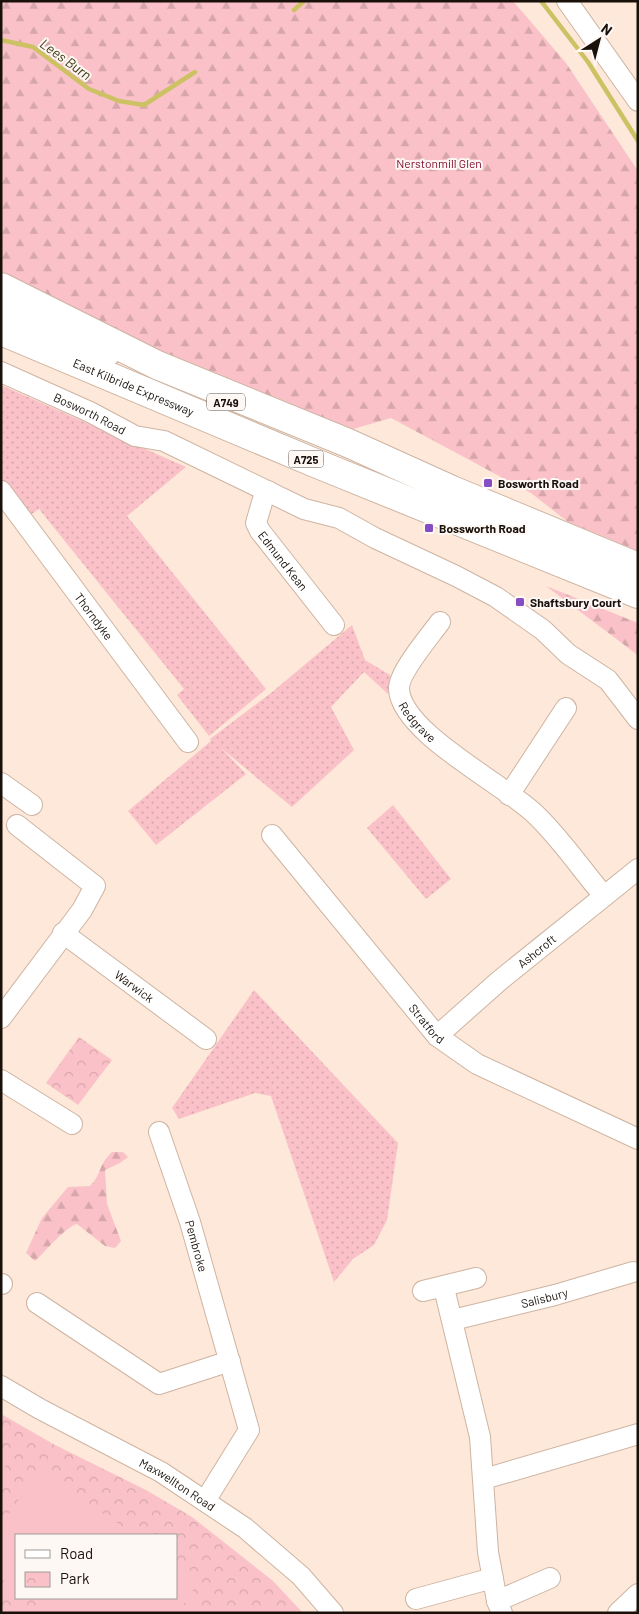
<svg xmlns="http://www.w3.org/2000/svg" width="639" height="1614" font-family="Barlow,sans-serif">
<defs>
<pattern id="grass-dots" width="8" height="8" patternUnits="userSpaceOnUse" patternTransform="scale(1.25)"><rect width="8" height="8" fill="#fac2c8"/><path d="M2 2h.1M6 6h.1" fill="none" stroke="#d6a6aa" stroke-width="1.8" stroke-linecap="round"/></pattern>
<pattern id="forest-firs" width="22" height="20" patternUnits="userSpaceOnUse" patternTransform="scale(1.25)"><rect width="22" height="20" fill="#fac2c8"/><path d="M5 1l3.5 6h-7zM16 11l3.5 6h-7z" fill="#d6a6aa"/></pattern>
<pattern id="park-crowns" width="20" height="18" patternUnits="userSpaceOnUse" patternTransform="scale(1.25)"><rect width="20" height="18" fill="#fac2c8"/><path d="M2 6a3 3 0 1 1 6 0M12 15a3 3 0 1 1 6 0" fill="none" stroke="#d6a6aa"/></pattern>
</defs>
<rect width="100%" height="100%" fill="#fde8d9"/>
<g fill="url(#grass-dots)">
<path d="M1,385l185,82 -59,49 139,173 -57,47 -32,-41 7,-6 -145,-180 -9,6 -29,-35z"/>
<path d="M352,625l13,35 25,15 -2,19 -24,-22 -33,35 23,43 -62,57 -71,-59 25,26 -90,71 -28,-34 83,-70 -1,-2 61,-46z"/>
<path d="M393,805l58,74 -25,20 -59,-71z"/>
<path d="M254,990l144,153 -11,77 -13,25 -21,14 -19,23 -63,-186 -16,-3 -76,26 -7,-11z"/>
</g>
<g fill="url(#forest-firs)">
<path d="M1,1h512l53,62 72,108v380l-70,-29 -37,-29 -140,-75 -45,13 -267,-116 -78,-40z"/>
<path d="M546,586l92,37v33l-3,-3z"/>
<path d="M112,1152h11l5,5 -8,6 -15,7 2,34 14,37 -6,7 -10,-2 -28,-22c-12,3 -31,27 -42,37l-9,-8 16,-35 26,-31 22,-1c12,-12 8,-21 22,-34z"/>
</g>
<g fill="url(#park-crowns)" fill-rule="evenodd">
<path d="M79,1037l33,23 -34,45 -32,-22z"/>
<path d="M1,1414l54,31 91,45 46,27 81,64 30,32h-302zM16,1535h160v63h-160z"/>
</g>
<g fill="#fac2c8">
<path d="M1,1450l11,8 -11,14z"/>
<path d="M37,1471l99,64h-120v53l-15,-9v-53z"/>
<path d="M176,1561l25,17 -23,35h-124l-23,-15h145z"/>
<path d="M30,1605l1,8h-30v-3z"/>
</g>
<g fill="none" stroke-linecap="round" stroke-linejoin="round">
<g stroke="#ccc264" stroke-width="4.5">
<path d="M541,1l47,61 50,79"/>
<path d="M294,10l10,-9"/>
<path d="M1,40l32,7 56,42 30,12 25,4 51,-33"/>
</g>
<defs>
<g id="minor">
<path d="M567,1l71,100"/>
<path id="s1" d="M1,372l89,40 45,24 29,5 140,68 35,9 36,20 81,38 40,21 47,33 25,24 40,26 30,39"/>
<path id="s2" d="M1,491l187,251"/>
<path id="s3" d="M268,491l-5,8 -7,24 4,8 74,94"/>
<path id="s4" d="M440,622c-10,14 -42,51 -41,67 2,44 107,96 137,126 25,24 46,55 68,81"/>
<path d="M1,783l31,22"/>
<path d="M509,795l57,-87"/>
<path id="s5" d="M272,835l165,201 40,28 161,75"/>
<path id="s6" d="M63,933l143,106"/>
<path d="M1,1018l81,-108 13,-24 -78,-61"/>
<path id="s7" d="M437,1036l62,-55 139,-112"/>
<path d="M1,1080l71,44"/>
<path id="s8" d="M159,1132l31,90 59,208 -44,71"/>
<path d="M1,1284h1"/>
<path d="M444,1288l36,149 8,115 9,49 5,12"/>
<path d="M423,1291l53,-13"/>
<path d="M37,1303l122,81 71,-23"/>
<path id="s9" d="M453,1320l102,-25 78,-23"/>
<path id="s10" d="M1,1386l39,23 121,63 84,56 56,48 32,37"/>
<path d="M484,1479l154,-45"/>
<path d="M416,1599l77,-21"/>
<path d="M497,1601l53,-23"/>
<path d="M618,1613l20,-19"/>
</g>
<path id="major" d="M1,310l107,43"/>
<g id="highway">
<path d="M1,287l156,78 191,78 104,47 186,77"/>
<path id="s11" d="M1,331l314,132 323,131"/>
</g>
</defs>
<use href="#minor" stroke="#ceb4a2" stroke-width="22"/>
<use href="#major" stroke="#ceb4a2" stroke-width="28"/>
<use href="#highway" stroke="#ceb4a2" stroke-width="30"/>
<use href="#minor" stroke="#fff" stroke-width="20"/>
<use href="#major" stroke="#fff" stroke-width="25"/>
<use href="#highway" stroke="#fff" stroke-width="28"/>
</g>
<g fill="#854dc4" stroke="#fef8f5" stroke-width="2">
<rect x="483" y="478" width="10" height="10" rx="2.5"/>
<rect x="424" y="523" width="10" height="10" rx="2.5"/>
<rect x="515" y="597" width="10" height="10" rx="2.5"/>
</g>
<g text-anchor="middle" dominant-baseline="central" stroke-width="4" stroke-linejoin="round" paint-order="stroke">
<g fill="#fef8f5" stroke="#5e5650" stroke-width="1">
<rect x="207" y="393.5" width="38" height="17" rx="4"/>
<rect x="288.5" y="450.5" width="35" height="17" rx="4"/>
</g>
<g font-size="11" font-weight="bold" fill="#19100a">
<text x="226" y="402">A749</text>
<text x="306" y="459">A725</text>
</g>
<g font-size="12" fill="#7d082f" stroke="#fef8f5">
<text x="439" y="163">Nerstonmill Glen</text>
</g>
<g font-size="12" fill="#19100a" stroke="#fef8f5">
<text stroke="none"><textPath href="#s11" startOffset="144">East Kilbride Expressway</textPath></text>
<text stroke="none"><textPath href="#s1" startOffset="98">Bosworth Road</textPath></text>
<text stroke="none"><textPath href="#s3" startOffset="81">Edmund Kean</textPath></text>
<text stroke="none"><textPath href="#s2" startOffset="156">Thorndyke</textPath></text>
<text stroke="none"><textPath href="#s4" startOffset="118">Redgrave</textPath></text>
<text stroke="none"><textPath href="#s7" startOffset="131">Ashcroft</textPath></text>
<text stroke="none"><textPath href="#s6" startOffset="89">Warwick</textPath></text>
<text stroke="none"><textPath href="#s5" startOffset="244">Stratford</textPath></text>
<text stroke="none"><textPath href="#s8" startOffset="120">Pembroke</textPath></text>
<text stroke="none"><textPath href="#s9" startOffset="94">Salisbury</textPath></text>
<text stroke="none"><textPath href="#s10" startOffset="202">Maxwellton Road</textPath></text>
</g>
<g font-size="12" font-weight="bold" fill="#19100a" stroke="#fef8f5" text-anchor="start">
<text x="498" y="483">Bosworth Road</text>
<text x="439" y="528">Bossworth Road</text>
<text x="530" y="602">Shaftsbury Court</text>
</g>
<g font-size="14" font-style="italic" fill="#403b13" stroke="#fef8f5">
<text transform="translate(66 59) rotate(36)">Lees Burn</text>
</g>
</g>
<rect width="639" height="1614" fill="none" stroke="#19100a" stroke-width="5"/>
<rect x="15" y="1534" width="162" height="65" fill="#fef8f5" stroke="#a29b97"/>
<rect x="25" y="1550" width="25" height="8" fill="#ffffff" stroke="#a29b97"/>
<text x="60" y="1559" font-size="15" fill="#19100a">Road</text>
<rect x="25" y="1572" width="25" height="15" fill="url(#park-crowns)" stroke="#a29b97"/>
<text x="60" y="1584" font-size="15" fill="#19100a">Park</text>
<g transform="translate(599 40) rotate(36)" stroke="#fef8f5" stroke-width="4" paint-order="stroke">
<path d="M0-4L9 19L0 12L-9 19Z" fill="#19100a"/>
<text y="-8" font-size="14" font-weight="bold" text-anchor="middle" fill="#19100a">N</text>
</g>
</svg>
